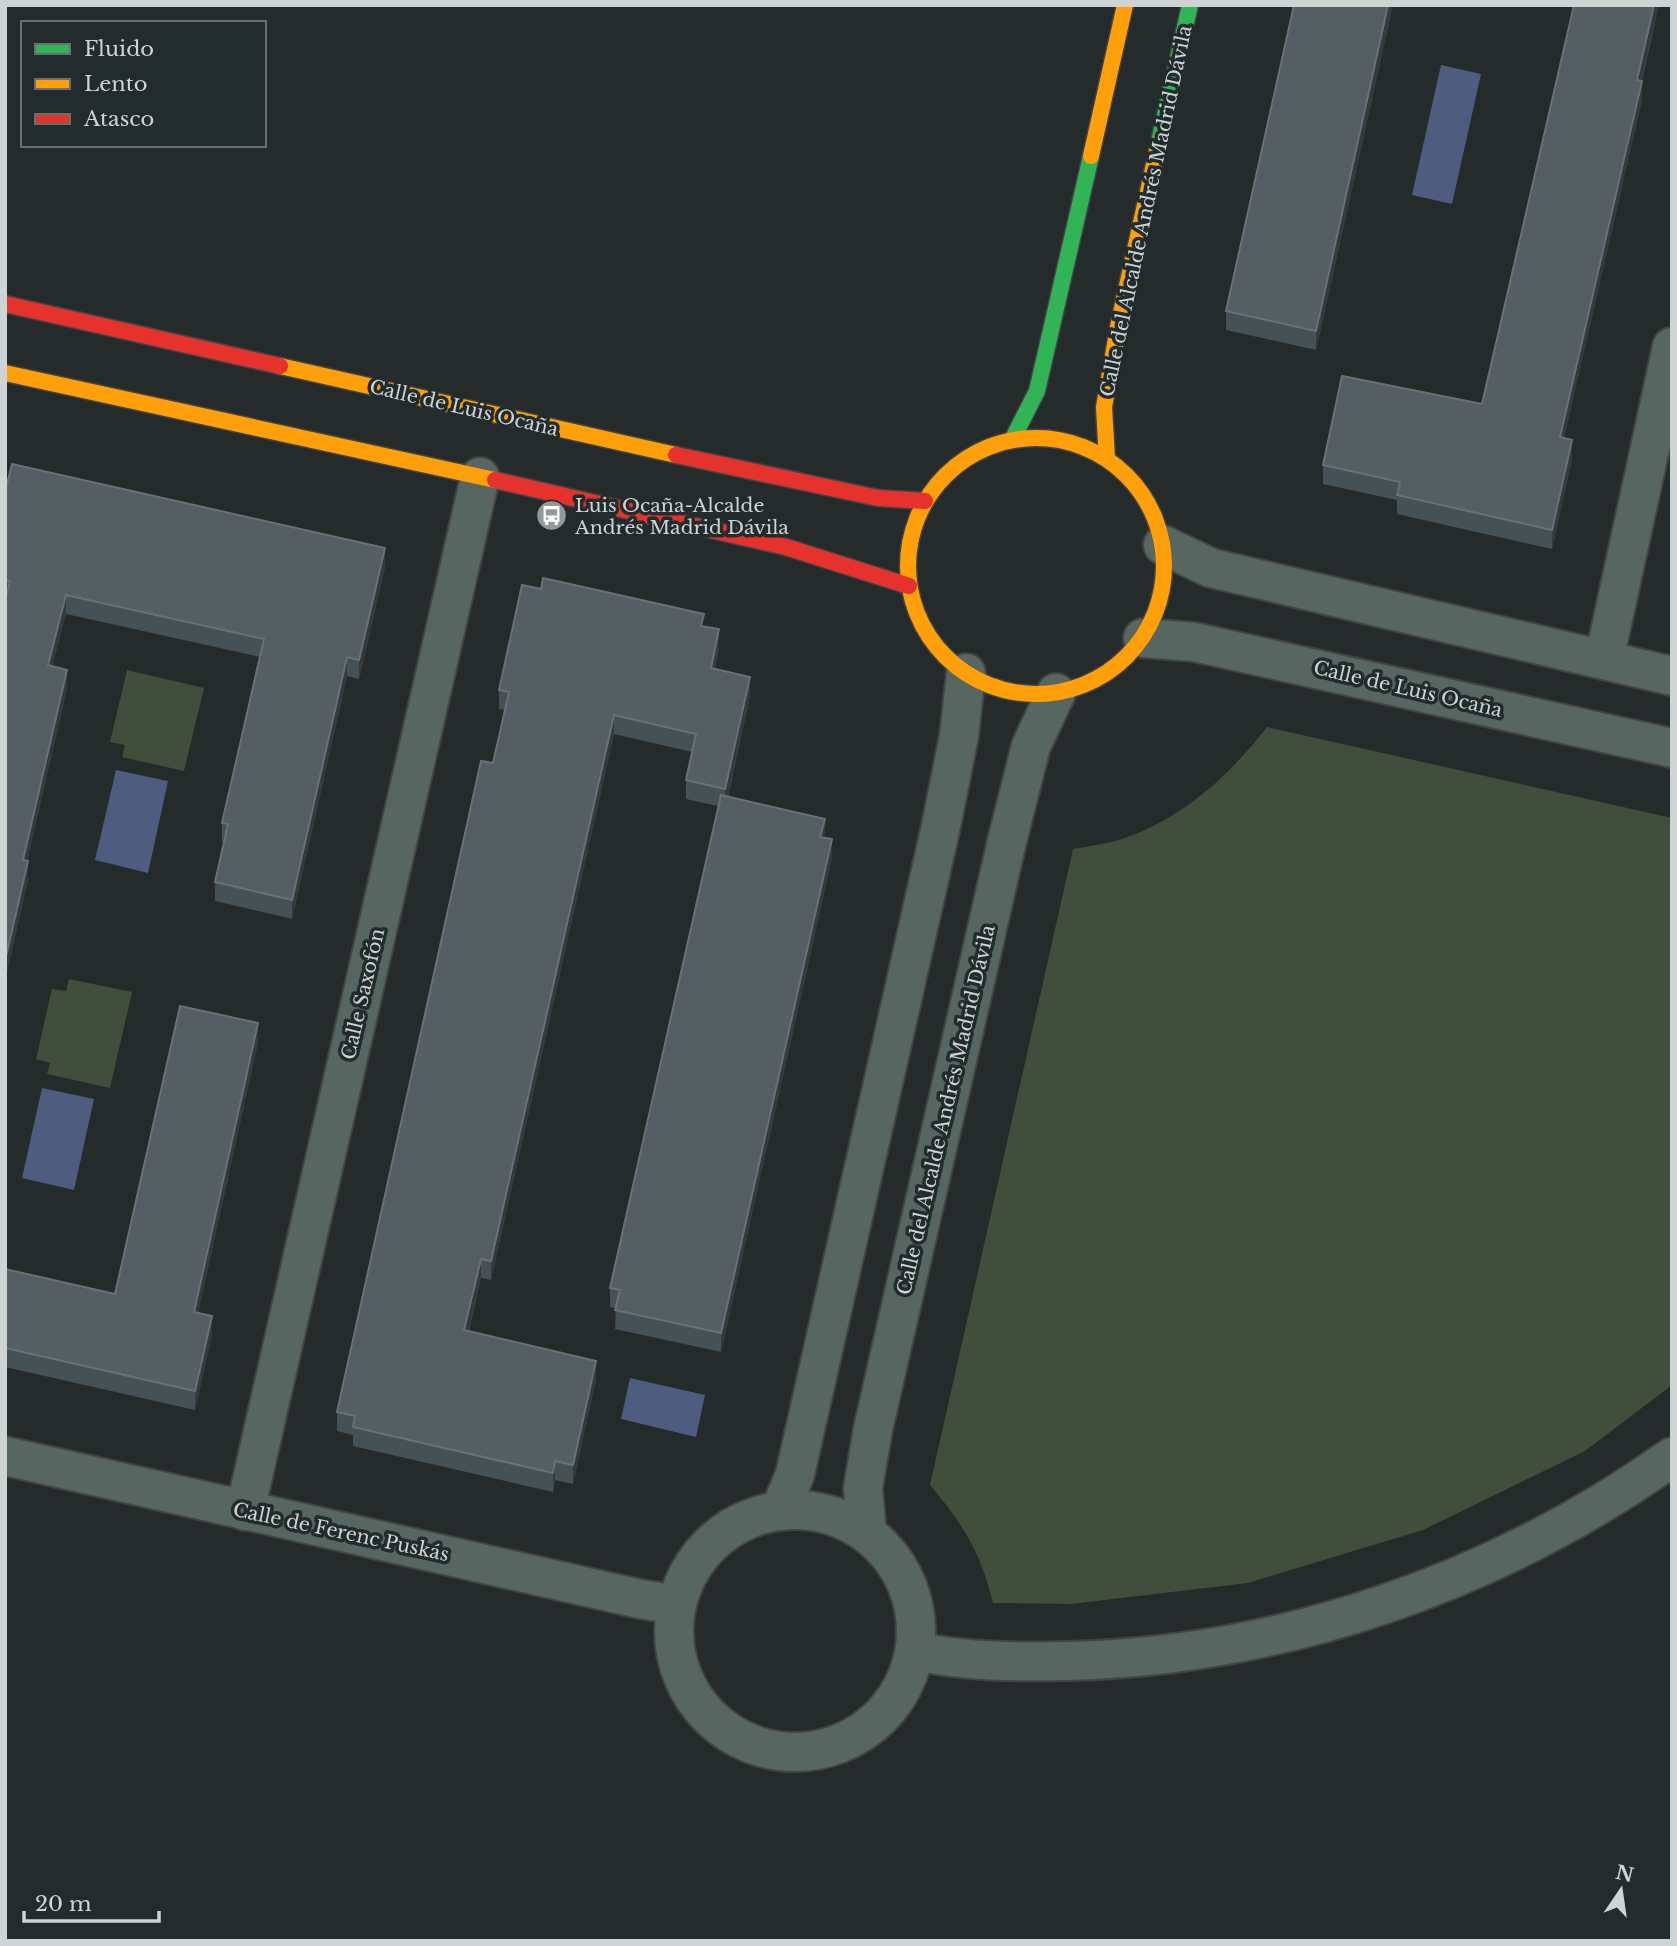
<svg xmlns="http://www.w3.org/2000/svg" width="1677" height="1946" font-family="'Libre Baskerville',serif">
<rect width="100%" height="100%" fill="#252a2b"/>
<g fill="#404e3b">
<path d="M127,670l77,18 -20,83 -62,-14 3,-12 -15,-3z"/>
<path d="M1267,727l405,91v567l-87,66 -162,79 -175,53 -177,21 -78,-1c-13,-52 -29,-77 -63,-118l143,-636c16,-3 33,-5 49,-10 60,-20 107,-63 145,-112z"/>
<path d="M69,979l63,13 -22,96 -63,-14 3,-11 -14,-4 16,-70 14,2z"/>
</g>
<g fill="#4e5c80">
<path d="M1441,65l40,9 -29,130 -40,-9z"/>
<path d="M116,770l52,11 -20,92 -53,-13z"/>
<path d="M42,1088l52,11 -20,91 -52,-12z"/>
<path d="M630,1378l75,17 -9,42 -75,-18z"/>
</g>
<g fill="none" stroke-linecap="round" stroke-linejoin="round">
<defs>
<g id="street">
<path d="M1163,545l48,23 461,108"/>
<path d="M1143,638l51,4 478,106"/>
<path d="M1604,660l68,-313"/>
<path d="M5,1456l635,143 37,6"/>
<circle cx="795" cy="1631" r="121"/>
<path d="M245,1511l235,-1034"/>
<path d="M780,1511l15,-37 146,-648 18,-90 7,-63"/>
<path d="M867,1534l-4,-46 10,-59 134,-588 24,-95 25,-53"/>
<path d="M915,1651c51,11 102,11 153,10 216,-5 428,-79 604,-204"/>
</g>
<g id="fast">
<path d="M1159,142l31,-137"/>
<path d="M1012,440l25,-49 54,-235"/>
</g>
<g id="slow">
<path d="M1091,156l34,-151"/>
<path d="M280,366l396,89"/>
<path d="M5,373l490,107"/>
<circle cx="1036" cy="566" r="128"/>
<path d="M1107,459l-3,-52 15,-85 40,-180"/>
</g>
<g id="jam">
<path d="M5,304l275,62"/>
<path d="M676,455l202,43 47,3"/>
<path d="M495,480l291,67 123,39"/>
</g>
</defs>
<use href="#street" stroke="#414445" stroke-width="42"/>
<use href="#fast" stroke="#414445" stroke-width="19"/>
<use href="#slow" stroke="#414445" stroke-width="19"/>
<use href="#jam" stroke="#414445" stroke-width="19"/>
<use href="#street" stroke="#586661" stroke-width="38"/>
<use href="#fast" stroke="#30b455" stroke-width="16"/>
<use href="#slow" stroke="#ff9f0a" stroke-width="16"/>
<use href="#jam" stroke="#e5322d" stroke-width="16"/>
</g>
<g fill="#465156">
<path d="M1294,5h99l-77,345 -90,-20v-19z"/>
<path d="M1574,5h85l-17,76v19l-78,338 8,21 -20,90 -155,-35v-14l-74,-16v-19l159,-61z"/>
<path d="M5,492l380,75 -26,112 -12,-3 -55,243 -77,-18v-19l9,-40h-2v-19l38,-166 -194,-43 -14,52 15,23 -40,172 1,19 -23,100z"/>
<path d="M704,626l15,22 -4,20 35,28 -22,101 97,41 7,20 -111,494 -106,-23 1,-21 -6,-1v-19l108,-482 -32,-7v-19l6,-28 -78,-18 -123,546 -10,-2 -12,53 127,49 -23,104 -18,-4 -2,12 -200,-46v-11l-16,-4v-19l168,-702 -6,-1v-19z"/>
<path d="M258,1042l-60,271 14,22 -17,75 -190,-43v-98l110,25z"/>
</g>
<g fill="#333b3f">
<path d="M1388,5h5l-77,345v-19z"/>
<path d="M1654,5h5l-22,94v-19z"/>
<path d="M1642,81v19l-82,356v-19z"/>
<path d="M1572,440v19l-20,90v-19z"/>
<path d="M385,548v19l-26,112v-19z"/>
<path d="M66,595v19l-18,70v-19z"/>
<path d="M719,629v19l-8,39v-19z"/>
<path d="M347,657v19l-55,243v-19z"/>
<path d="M67,670v19l-44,190v-19z"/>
<path d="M750,677v19l-25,112v-19z"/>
<path d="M614,715v19l-123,546v-19z"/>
<path d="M825,819v19l-5,-1z"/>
<path d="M832,839v19l-111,494v-19z"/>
<path d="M28,861v19l-23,100v-19z"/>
<path d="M258,1023v19l-64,289v-19z"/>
<path d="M481,1259v19l-17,72v-20z"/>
<path d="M212,1316v19l-17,75v-19z"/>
<path d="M596,1361v19l-23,104v-19z"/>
<path d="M555,1461v19l-2,12v-19z"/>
</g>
<g fill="#555f63" stroke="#687175" stroke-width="2">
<path d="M1294,5h94l-72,326 -90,-20z"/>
<path d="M1574,5h80l-17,75 5,1 -82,356 12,3 -20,90 -155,-35 3,-13 -77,-17 19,-89 140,28z"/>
<path d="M12,464l373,84 -26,112 -12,-3 -55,243 -77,-18 13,-58 -6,-1 42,-184 -198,-44 -18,70 19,5 -44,190 5,1 -23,100v-360l5,-20 -5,-1v-88z"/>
<path d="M543,578l161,36 -3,12 18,3 -8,39 39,9 -25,112 -39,-9 10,-46 -82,-19 -123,546 -10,-2 -17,71 132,31 -23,104 -18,-4 -2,12 -200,-46 2,-11 -18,-4 144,-651 12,2 16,-71 -10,-2 23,-105 19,4z"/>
<path d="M721,795l104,24 -5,18 12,2 -111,494 -106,-23 5,-20 -10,-2z"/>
<path d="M180,1006l78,17 -64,289 18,4 -17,75 -190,-43v-79l110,25z"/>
</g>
<defs>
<symbol id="bus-disc" viewBox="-11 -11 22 22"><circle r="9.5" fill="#939899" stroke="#232c2d"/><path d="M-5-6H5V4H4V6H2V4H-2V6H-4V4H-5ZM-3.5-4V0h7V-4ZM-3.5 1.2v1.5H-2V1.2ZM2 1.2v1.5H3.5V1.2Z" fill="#fff"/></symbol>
</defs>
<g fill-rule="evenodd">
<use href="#bus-disc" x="534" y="498" width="35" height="35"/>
</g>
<g text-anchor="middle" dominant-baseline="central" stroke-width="7" stroke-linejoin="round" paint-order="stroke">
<g font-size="19" fill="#ced3d4" stroke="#232c2d">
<text transform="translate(1146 211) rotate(-78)">Calle del Alcalde Andrés Madrid Dávila</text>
<text transform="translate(464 408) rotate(13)">Calle de Luis Ocaña</text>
<text transform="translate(1408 689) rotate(13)">Calle de Luis Ocaña</text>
<text transform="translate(363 994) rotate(-77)">Calle Saxofón</text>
<text transform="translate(946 1110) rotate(-77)">Calle del Alcalde Andrés Madrid Dávila</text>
<text transform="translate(341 1532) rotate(12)">Calle de Ferenc Puskás</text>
</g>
<g font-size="19" fill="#ced3d4" stroke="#232c2d" text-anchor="start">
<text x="575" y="505">Luis Ocaña-Alcalde<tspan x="575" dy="22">Andrés Madrid Dávila</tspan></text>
</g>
</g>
<rect width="1677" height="1946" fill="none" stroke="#ced3d4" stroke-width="14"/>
<rect x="21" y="21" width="245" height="126" fill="#232c2d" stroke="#676f70" stroke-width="2"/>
<rect x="35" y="44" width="35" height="10" fill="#30b455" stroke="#676f70" stroke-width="2"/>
<text x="84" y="56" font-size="21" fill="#ced3d4">Fluido</text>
<rect x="35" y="79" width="35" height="10" fill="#ff9f0a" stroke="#676f70" stroke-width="2"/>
<text x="84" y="91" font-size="21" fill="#ced3d4">Lento</text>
<rect x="35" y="114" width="35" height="10" fill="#e5322d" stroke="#676f70" stroke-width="2"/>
<text x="84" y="126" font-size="21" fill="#ced3d4">Atasco</text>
<g transform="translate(1621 1890) rotate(13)" stroke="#232c2d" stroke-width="5" paint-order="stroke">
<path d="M0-5L12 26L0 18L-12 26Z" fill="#ced3d4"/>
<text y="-10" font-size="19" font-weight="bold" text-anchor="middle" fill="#ced3d4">N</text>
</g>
<path d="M24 1911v10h135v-10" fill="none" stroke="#ced3d4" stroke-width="3.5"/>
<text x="35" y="1911" font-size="21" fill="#ced3d4" stroke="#232c2d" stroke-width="5" paint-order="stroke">20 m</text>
</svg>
